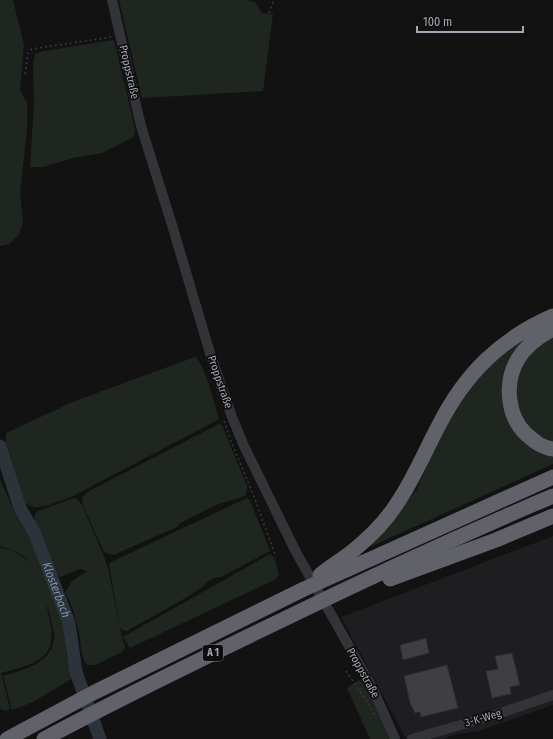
<svg xmlns="http://www.w3.org/2000/svg" width="553" height="739" font-family="'Fira Sans Condensed',sans-serif">
<rect width="100%" height="100%" fill="#121213"/>
<path fill="#1e1e20" d="M553,536v169l-74,26 -23,3 -12,5h-38l-65,-122z"/>
<g fill="#1f2620">
<path d="M0,0h13l11,45 -4,45 7,12v29l-7,62 3,29 -4,13 -10,9 -9,2z"/>
<path d="M119,0h127l9,2 7,11 11,1 -10,77 -121,7z"/>
<path d="M114,40l21,89 -1,8 -32,16 -29,5 -30,9h-13l4,-66 -1,-34 2,-13 9,-3z"/>
<path d="M538,329l-15,18 -18,55 48,52v10l-183,83 47,-58 23,-54 23,-40 28,-34z"/>
<path d="M553,334v110l-28,-17 -11,-26 1,-22 14,-27z"/>
<path d="M195,357c10,7 20,48 24,62l-3,2 -145,76c-13,4 -33,16 -46,6l-19,-61v-9l69,-32z"/>
<path d="M219,424l3,1 25,61v5l-2,5 -5,2 -22,6 -38,19 -3,4 -64,28 -9,-3 -20,-44 -2,-7 1,-5 8,-6z"/>
<path d="M0,479l13,30 18,30 9,26 9,19 14,37 4,38 6,19 -40,24 -21,8 -9,-34c20,-6 47,-12 51,-36 1,-4 -1,-10 -2,-15 -1,-7 -2,-14 -6,-21 14,51 2,57 -45,69l9,35 -4,3 -6,-2v-161l12,2 15,10 5,8c-6,-14 -17,-18 -32,-22v-27l3,-3 -3,2z"/>
<path d="M74,498l3,1 5,6 23,54 3,9 14,70 3,8 -1,4 -4,3 -25,12h-8c-6,-8 -6,-18 -7,-27 -3,-14 -7,-33 -15,-45l7,-12 15,-10 -7,-2 -20,8 -7,-5 -19,-50 1,-8 3,-3z"/>
<path d="M247,498l3,2 20,51 -49,26c-10,-1 -15,8 -23,13 -23,15 -47,27 -71,41l-5,-1 -2,-3 -11,-62 2,-3z"/>
<path d="M270,554l4,4 5,16 -3,5 -146,69 -7,-11z"/>
<path d="M361,679l9,14 21,46h-21l-23,-51z"/>
</g>
<g fill="none" stroke-linecap="round" stroke-linejoin="round">
<path stroke="#2c333b" stroke-width="13" id="s1" d="M0,446l20,62 15,26 34,89 7,49 24,67"/>
</g>
<g fill="#3f3f43" stroke="#2d2c2f">
<path d="M426,638l3,15 -26,7 -3,-15z"/>
<path d="M512,653l8,32 -10,2 1,7 -19,4 -6,-27 12,-2 -3,-13z"/>
<path d="M447,665l11,43 -37,9 -1,-5 -5,1 -5,-10 -6,-27z"/>
</g>
<g fill="none" stroke-linecap="round" stroke-linejoin="round">
<g stroke="#393a3f" stroke-width="1.5" stroke-dasharray="2 3" stroke-linecap="butt">
<path d="M269,13l5,-13"/>
<path d="M25,74l3,-21 4,-4 80,-12"/>
<path d="M224,421l6,18 23,55 23,63"/>
<path d="M346,671l24,35 6,12"/>
</g>
<g stroke="#333438" stroke-width="10">
<path d="M112,0l29,126 31,99 38,128 22,64 12,29 52,106 77,137 22,50"/>
<path d="M412,739l83,-24 58,-20"/>
</g>
<g stroke="#606169" stroke-width="15">
<path d="M553,329c-14,7 -27,17 -35,30 -14,23 -11,57 8,75 8,7 16,14 27,15"/>
<path d="M320,575c11,-9 23,-16 34,-25 16,-13 31,-28 42,-45 18,-26 28,-52 43,-80 26,-51 61,-86 114,-109"/>
<path d="M390,579l106,-39 57,-24"/>
<path d="M7,739l84,-45 213,-105 249,-112"/>
<path d="M44,739c78,-42 157,-80 236,-118 90,-44 181,-86 273,-125"/>
</g>
</g>
<g text-anchor="middle" dominant-baseline="central" stroke-width="3.5" stroke-linejoin="round" paint-order="stroke">
<rect fill="#0d0d0e" stroke="#777982" stroke-width="1" x="203" y="645" width="20" height="16" rx="3"/>
<g font-size="10" font-weight="bold" fill="#a5a7b3">
<text x="213" y="653">A 1</text>
</g>
<g font-size="11" fill="#a5a7b3" stroke="#0d0d0e">
<text transform="translate(129 72) rotate(77)">Proppstraße</text>
<text transform="translate(220 382) rotate(71)">Proppstraße</text>
<text transform="translate(363 673) rotate(61)">Proppstraße</text>
<text transform="translate(483 718) rotate(-16)">3-K-Weg</text>
</g>
<g font-size="12" font-style="italic" fill="#7d91ac" stroke="#0d0d0e">
<text stroke="none"><textPath href="#s1" startOffset="155">Klosterbach</textPath></text>
</g>
</g>
<path d="M417 26v6h106v-6" fill="none" stroke="#a5a7b3" stroke-width="2"/>
<text x="423" y="26" font-size="12" fill="#a5a7b3" stroke="#0d0d0e" stroke-width="3" paint-order="stroke">100 m</text>
</svg>
